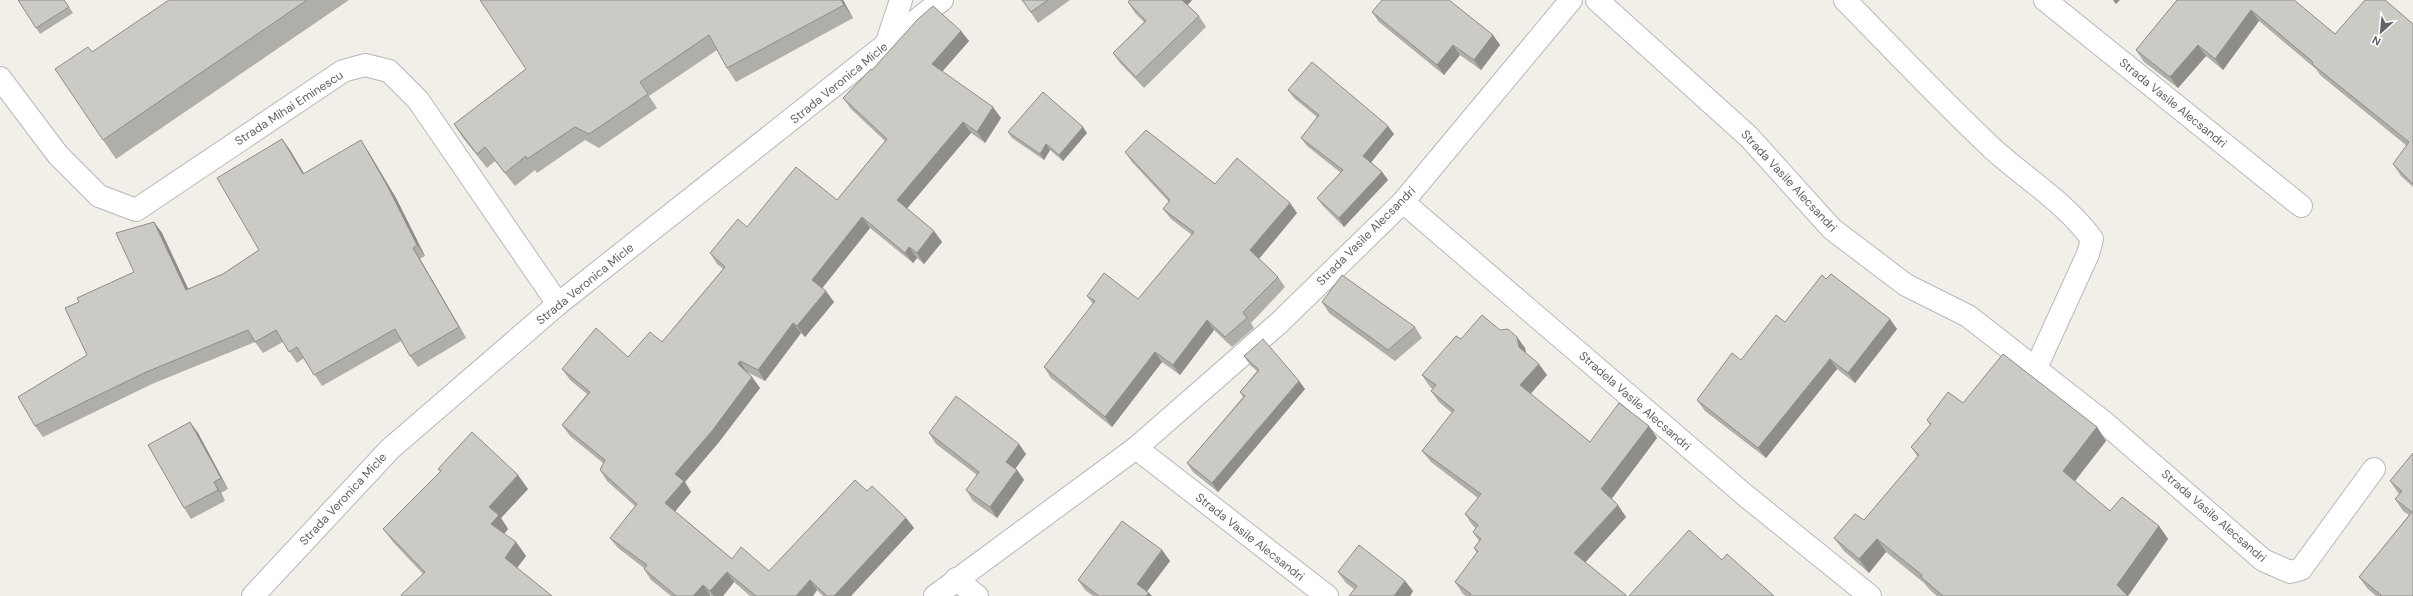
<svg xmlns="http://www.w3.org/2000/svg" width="2413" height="596" font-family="'DM Sans',sans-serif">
<rect width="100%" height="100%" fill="#f1efe8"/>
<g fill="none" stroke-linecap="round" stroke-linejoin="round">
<defs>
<g id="minor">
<path d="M1597,0l152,137 83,92 74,56 62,31 137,107 158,137 27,12 11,-3 73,-100"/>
<path d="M1845,0c49,50 97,101 148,149 33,30 73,54 99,90l-4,15 -53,116"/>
<path d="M2045,0l256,206"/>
<path d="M886,45l15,-45"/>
<path d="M0,78l58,77 41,41 37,14 207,-139 22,-6 24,6 29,29 140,204"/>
<path d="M1403,202l343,294 124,100"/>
<path d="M1136,448l191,148"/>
<path d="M956,579l21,17"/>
<path d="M253,596l137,-147 168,-145 384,-304"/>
<path d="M935,596l201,-148 144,-126 123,-120 168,-202"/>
</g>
</defs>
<use href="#minor" stroke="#b5b8bc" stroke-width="24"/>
<use href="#minor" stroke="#fff" stroke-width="22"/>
</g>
<g fill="#afaea9">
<path d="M18,0h46l9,13 -33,21z"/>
<path d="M169,0h180l-233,159 -13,-19z"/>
<path d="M843,0l10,18 -117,64 -9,-14 -10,-18 -68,46 8,12 -58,40 -14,-8 -48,33 -2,-3 -20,16 -20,-25 -8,7 -24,-30 -9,-14 72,-55z"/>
<path d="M1022,0h48l-32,23z"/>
<path d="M1130,0h62l-5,5 12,11 7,11 -62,61 -24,-25 -7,-10 31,-31 -9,-9 -7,-11z"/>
<path d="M2177,0l118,1 40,33 78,-10v163l-12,-11 -8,-12 14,-18 -87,-71 -4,-6 -57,-48 -36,49 -17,-14 -28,32 -34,-26 -8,-12z"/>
<path d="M1372,12l121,23 7,10 -19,25 -21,-15 -16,20 -65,-53z"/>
<path d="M961,31l8,10 -27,31 59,46 -16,25 -14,-10 -64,75 27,23 8,11 -18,22 -7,-6 -4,5 -43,-35 -48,60 12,14 -29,35 -4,-4 -36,48 -18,-9 5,5 8,11 -41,54 -34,40 6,10 -16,19 57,48 37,12 98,-80 39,27 8,10 -63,68h-28l-6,-6 -4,6h-63l-16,-14 -11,14h-12l-1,-1v1h-39l-20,-16 -7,-11v-1l-26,-20 -8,-10 25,-32 -28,-25 -7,-11 3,-7 -33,-27 -8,-11 25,-31 -17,-14 -8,-11 66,-12 34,-15 61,-73 -6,-5 -7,-11 37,-26 90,-27 48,-59 -34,-32 -8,-11 29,-28z"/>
<path d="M1288,90l106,44 -23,28 11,10 6,8 -44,47 -21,-21 -6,-8 24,-25 -34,-27 -6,-8 16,-21 -23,-19z"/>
<path d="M1008,132l79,1 -24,28 -13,-11 -6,10 -32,-22z"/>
<path d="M282,139l8,11 14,24 64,-23 28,47 29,58 -5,3 46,79 -48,29 -8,-11 -9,-15 -79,45 -18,-28 -7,5 -14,-21 -20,11 -8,-11 -103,42 -109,53 -8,-11 52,-71 -8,-53 55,-30 20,-50 8,11 26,56 35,-15 36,-24z"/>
<path d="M1125,152l90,32 75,19 7,10 -38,46 19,18 7,10 -34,36 3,5 -22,19 -18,-17 -34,45 -18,-13 -50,65 -61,-49 -7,-11 49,-63 -6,-8 51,3 54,-64 -21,-16 -8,-10 6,-7 -37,-40z"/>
<path d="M1826,279l71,50 -42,54 -18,-14 -71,89 -61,-47 -8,-11 44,-40 44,-38z"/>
<path d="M1322,302l93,25 7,11 -27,23 -66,-48z"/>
<path d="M1500,330l17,7 8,11 1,5 21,22 -17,19 60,48 59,-16 8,12 -46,60 15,19 -41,45 42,34h-161l-3,-2 -8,-12 22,-29 -3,-5 5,-7 -6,-9 3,-4 -3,-2 -8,-12 13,-16 -47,-36 -9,-11 30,-38 -13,-11 -8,-11 2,-2 -3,-2 -8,-12 39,-36z"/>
<path d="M1244,356l55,25 6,8 -87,103 -25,-20 -6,-9 56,-66 -3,-5 17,-21 -7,-6z"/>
<path d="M1963,403l134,24 9,14 -32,40 36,30 49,15 9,13 -40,57h-191l-7,-6 -6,-7 -38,-31 -17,21 -25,-22 -10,-13 30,-18 54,-63 -7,-10 19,-22 -3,-5z"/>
<path d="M190,422l8,11 30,56 -7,4 4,8 -34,18 -7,-11z"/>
<path d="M929,433l97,21 -11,15 2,1 7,10 -27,38 -24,-17 -7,-11 11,-15 -41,-31z"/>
<path d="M2413,453v143h-37l-9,-8 -8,-11 50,-62 -6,-4 -8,-12 4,-5 -1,-1 -8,-12z"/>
<path d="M438,469l90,20 -27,29 7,11 -4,5 12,8 10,14 -9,12 -94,6 -30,-32 -10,-13 57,-57z"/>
<path d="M1162,550l8,11 -23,30 5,5h-59l-8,-6 -7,-10z"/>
<path d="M1338,572l67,9 8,10 -3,5h-61l5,-7 -8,-6z"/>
</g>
<g fill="#8f8d8a">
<path d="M841,0h2l10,18 -9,-13z"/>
<path d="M1181,0h11l-6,7z"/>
<path d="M2113,0h7l-4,4z"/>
<path d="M2251,10l8,11 -36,49 -8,-11z"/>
<path d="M961,31l8,10 -30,34 -7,-11z"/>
<path d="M1493,35l7,10 -19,25 -7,-10z"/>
<path d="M1453,45l7,10 -16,20 -7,-10z"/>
<path d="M2198,45l8,11 -28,32 -8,-11z"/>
<path d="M993,107l8,11 -16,25 -8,-11z"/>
<path d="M963,122l8,11 -66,78 -8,-11z"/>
<path d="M1388,126l6,8 -25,31 -6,-9z"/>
<path d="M1083,127l4,6 -24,28 -4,-6z"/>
<path d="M282,139l8,11 21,35 -8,-11z"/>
<path d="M361,140l7,11 28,47 29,58 -8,-11z"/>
<path d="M1046,144l4,6 -6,10 -4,-6z"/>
<path d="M1382,172l6,8 -44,47 -5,-9z"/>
<path d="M1290,203l7,10 -40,48 -7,-11z"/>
<path d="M862,217l8,11 -50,63 -8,-11z"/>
<path d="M154,222l8,11 32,68 -8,-11z"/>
<path d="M934,231l8,11 -18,22 -7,-11z"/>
<path d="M909,247l8,11 -4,5 -8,-10z"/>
<path d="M413,248l7,11 46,79 -7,-11z"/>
<path d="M826,291l8,11 -29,35 -8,-11z"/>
<path d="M1890,319l7,10 -42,54 -7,-10z"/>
<path d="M1207,320l7,10 -34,45 -7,-10z"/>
<path d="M793,323l8,10 -36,48 -7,-11z"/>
<path d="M1517,337l8,11 2,10 -8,-11z"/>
<path d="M1155,352l7,10 -50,65 -7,-10z"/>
<path d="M1830,359l7,10 -71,89 -8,-10z"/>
<path d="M740,361l7,11 -2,3 -7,-11z"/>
<path d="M1539,364l8,11 -19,22 -8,-12z"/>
<path d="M752,377l8,11 -41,54 -34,40 6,10 -18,22 -8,-11 10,-29z"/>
<path d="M1299,381l6,8 -87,103 -6,-9z"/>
<path d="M190,422l8,11 30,56 -7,-11z"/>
<path d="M1649,426l8,12 -47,63 -9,-12z"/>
<path d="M2097,427l9,14 -34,44 -9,-14z"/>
<path d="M1019,444l7,10 -13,18 -7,-10z"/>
<path d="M1017,470l7,10 -27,38 -7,-11z"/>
<path d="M518,475l10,14 -27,29 7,11 -7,9 -10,-14 -2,-17z"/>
<path d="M214,482l7,11 4,8 -7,-11z"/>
<path d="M1618,505l8,12 -43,48 -9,-12z"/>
<path d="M906,518l8,10 -63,68h-17z"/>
<path d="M2159,526l9,13 -40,57 -11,-11z"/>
<path d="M1877,539l9,13 -17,21 -10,-14z"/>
<path d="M516,542l10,14 -12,16 -9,-14z"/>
<path d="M1162,550l8,11 -25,33 -8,-10z"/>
<path d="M727,572l7,10 -11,14h-9l-4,-5z"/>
<path d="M810,580l7,10 -4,6h-17z"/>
<path d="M1405,581l8,10 -3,5h-16z"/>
<path d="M703,585l7,10v1h-17z"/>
<path d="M1149,593l3,3h-6z"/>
</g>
<g fill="#cccac5" stroke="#8f8d8a">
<path d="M18,0h46l5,7 -33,21z"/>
<path d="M169,0h138l-204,140 -48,-71 33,-22 4,5z"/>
<path d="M480,0h361l3,5 -117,63 -18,-33 -69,47 8,12 -59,40 -14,-7 -48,32 -1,-3 -21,17 -20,-26 -8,7 -23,-30 72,-55z"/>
<path d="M1022,0h26l-17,12z"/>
<path d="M1130,0h52l17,16 -63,61 -23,-24 33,-32 -18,-19z"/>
<path d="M1382,0h67l44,35 -19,25 -21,-15 -16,20 -65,-53z"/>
<path d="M2177,0h117l41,34 30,-34h20l28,24v160l-20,-20 16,-22 -97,-78 1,-2 -62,-52 -36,49 -17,-14 -28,32 -34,-27z"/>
<path d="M933,6l28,25 -29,33 61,43 -16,25 -14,-10 -66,78 37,31 -17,22 -8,-6 -4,6 -43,-36 -50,63 14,11 -29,35 -4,-3 -35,47 -18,-9 -2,3 14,13 -40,54 -37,43 9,7 -19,22 67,56 9,-12 28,24 86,-91 12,11 5,-5 34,32 -72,78h-7l-17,-16 -14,16h-40l-29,-24 -17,19 -7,-6 -10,11h-17l-32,-27 3,-4 -37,-27 27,-34 -37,-34 5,-10 -43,-35 28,-33 -28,-23 34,-41 32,29 22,-25 12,10 63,-75 -15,-14 28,-34 9,8 49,-60 41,33 50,-61 -44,-41 28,-29 1,1 46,-51z"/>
<path d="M1312,62l76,64 -25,30 19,16 -43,46 -22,-20 26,-28 -42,-32 18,-23 -31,-25z"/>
<path d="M1043,92l40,35 -24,28 -13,-11 -6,10 -32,-22z"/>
<path d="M1146,130l69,54 22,-26 53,45 -40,47 28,27 -35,35 4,6 -22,19 -18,-17 -34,45 -18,-13 -50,65 -61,-50 51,-66 -8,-5 17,-23 34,26 56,-67 -31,-23 7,-9 -45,-48z"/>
<path d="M282,139l21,35 58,-34 27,47 29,58 -4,3 46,79 -49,29 -15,-27 -81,46 -17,-28 -8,5 -13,-22 -21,12 -7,-12 -104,43 -109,53 -17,-29 69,-42 -22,-47 14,-6 -2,-4 57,-26 -18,-39 38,-11 32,68 37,-16 36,-24 -42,-72z"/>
<path d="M1831,274l59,45 -42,54 -18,-14 -72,89 -61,-48 35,-47 9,7 35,-45 9,7 37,-47 4,4z"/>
<path d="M1342,275l73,52 -27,23 -66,-48z"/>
<path d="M1482,315l18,15 8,-1 9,8 2,10 20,17 -19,21 70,57 29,-39 30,23 -48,63 17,16 -44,48 53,43h-158l2,-2 -16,-12 23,-31 -4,-3 7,-9 -8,-7 5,-7 -13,-11 16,-20 -59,-43 32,-41 -23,-19 5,-6 -14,-10 34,-39 5,3z"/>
<path d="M1263,339l36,42 -87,102 -25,-20 58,-67 -5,-4 19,-22 -15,-14z"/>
<path d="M2003,354l94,73 -34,44 47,40 12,-14 37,29 -42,59 11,11h-185l-22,-19 1,-2 -45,-36 -18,20 -25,-21 21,-24 9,6 55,-65 -8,-8 20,-23 -4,-4 21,-28 15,11z"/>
<path d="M956,396l63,48 -13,18 11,8 -27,37 -24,-17 13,-18 -50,-39z"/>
<path d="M190,422l31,56 -7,4 4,8 -34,18 -36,-63z"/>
<path d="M472,432l46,43 -29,32 10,8 -8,9 25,18 -11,16 47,38h-150l-1,-1 24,-23 -42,-43 58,-58 -3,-2z"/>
<path d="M2413,453v143h-33l1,-1 -22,-18 53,-65 -17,-13 7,-8 -12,-10z"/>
<path d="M1122,521l40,29 -25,34 12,9 -3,3h-47l-21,-16z"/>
<path d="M1689,530l33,30 5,-6 47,42h-145z"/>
<path d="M1359,545l46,36 -11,15h-45l8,-10 -19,-14z"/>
</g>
<g text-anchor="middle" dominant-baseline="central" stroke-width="4" stroke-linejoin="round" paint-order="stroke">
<g font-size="12" fill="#5f6368" stroke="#fff">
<text transform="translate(839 83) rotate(-39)">Strada Veronica Micle</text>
<text transform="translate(2173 103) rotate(39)">Strada Vasile Alecsandri</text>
<text transform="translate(289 108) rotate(-33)">Strada Mihai Eminescu</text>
<text transform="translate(1789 181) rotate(47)">Strada Vasile Alecsandri</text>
<text transform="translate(1366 236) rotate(-45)">Strada Vasile Alecsandri</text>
<text transform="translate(585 284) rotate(-39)">Strada Veronica Micle</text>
<text transform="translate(1635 401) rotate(41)">Stradela Vasile Alecsandri</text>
<text transform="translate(343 499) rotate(-47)">Strada Veronica Micle</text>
<text transform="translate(2214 516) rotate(41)">Strada Vasile Alecsandri</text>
<text transform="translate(1250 537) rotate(38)">Strada Vasile Alecsandri</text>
</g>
</g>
<g transform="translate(2381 32) rotate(207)" stroke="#ffffff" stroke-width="3" paint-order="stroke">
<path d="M0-3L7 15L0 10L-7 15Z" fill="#5f6368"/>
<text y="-6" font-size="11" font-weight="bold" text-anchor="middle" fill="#5f6368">N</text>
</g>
</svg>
